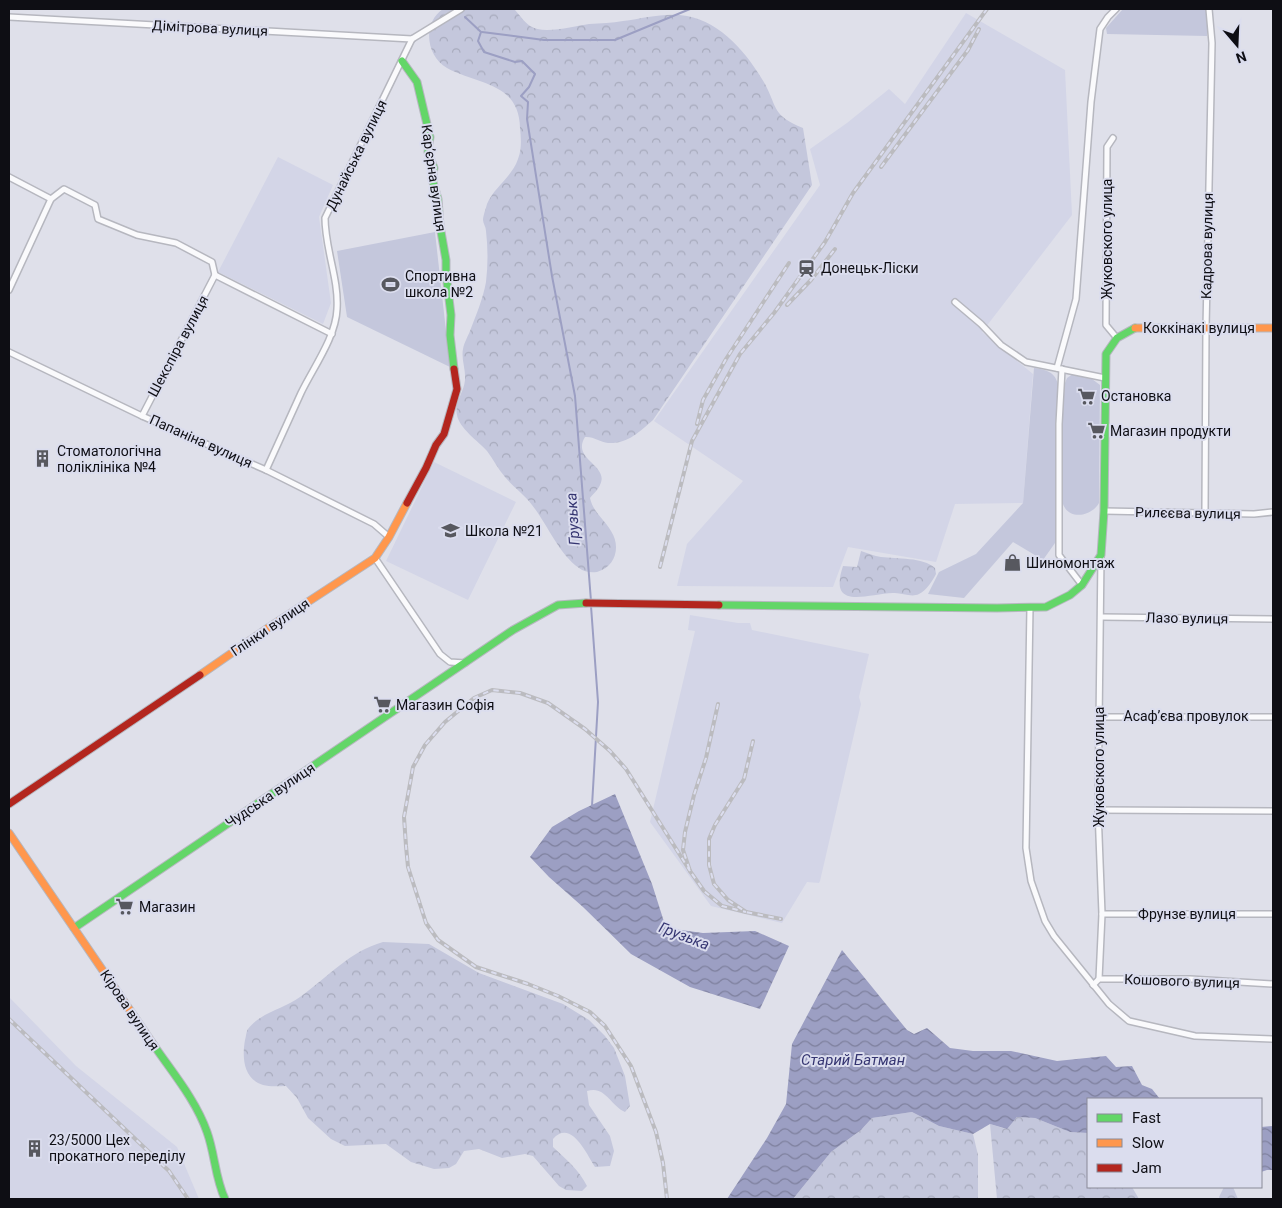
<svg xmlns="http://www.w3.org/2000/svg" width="1282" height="1208" font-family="Roboto,sans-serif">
<defs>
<pattern id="forest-crowns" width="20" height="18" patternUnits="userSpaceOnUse" patternTransform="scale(1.25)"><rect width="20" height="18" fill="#c4c7dc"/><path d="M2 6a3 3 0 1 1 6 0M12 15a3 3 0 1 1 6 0" fill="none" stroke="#a7aabc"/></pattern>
<pattern id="water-waves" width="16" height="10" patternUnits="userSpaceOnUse" patternTransform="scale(1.25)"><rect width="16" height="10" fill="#9c9fc3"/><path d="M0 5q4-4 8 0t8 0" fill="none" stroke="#7e809d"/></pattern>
</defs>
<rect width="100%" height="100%" fill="#dfe0ea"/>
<g fill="#d3d5e7">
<path d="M966,13l99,57 7,145 -90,117 51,42 -10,129 -68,1 -19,58 -88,-15 -15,40 -156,-1 10,-42 56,-63 -89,-60 166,-236 -10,-36 37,-26 42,-34 16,15z"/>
<path d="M278,157l55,28 -14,32 12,86 -8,21 -105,-52z"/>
<path d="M434,462l82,40 -48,98 -82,-39z"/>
<path d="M690,615l48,8h12l2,7 117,24 -10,43 2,7 -41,177 -1,2 -12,-1 -25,41 -71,-17 -61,-84 45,-191 -7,-1z"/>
<path d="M9,997l67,69 101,81 22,52h-190z"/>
</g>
<g fill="#c4c7dc">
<path d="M1123,9h84v27l-100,-2 -1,-6z"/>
<path d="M435,232l15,135 -103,-50 -10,-66z"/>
<path d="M1034,368c12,2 20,3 24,16l-3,159 -12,17 -30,-18 -49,56 -36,-4 11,-22 37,-18 47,-51z"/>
<path d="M1073,374l19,5 8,6 -1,118c-7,13 -30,18 -36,1v-116l4,-10z"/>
</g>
<g fill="url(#forest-crowns)">
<path d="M443,9h71c5,5 10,13 16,17 13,9 44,0 59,-2 12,-1 23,-1 34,-3 22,-3 43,-9 64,-5 35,6 62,40 78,68 13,25 7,31 38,44l9,57 -159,235c-14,12 -25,24 -45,23 -8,-1 -15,-7 -23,-6 -14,23 25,28 15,48 -2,5 -7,9 -10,13 3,14 14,21 21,33 10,15 5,36 -14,41 -6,1 -13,0 -18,-4 -21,-15 -31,-43 -47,-63 -8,-11 -19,-18 -27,-28 -7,-8 -12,-18 -18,-26 -9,-10 -28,-23 -30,-36 -3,-12 7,-23 8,-35 1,-10 -4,-21 -2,-31 1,-6 5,-13 7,-18 6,-16 13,-32 16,-49 2,-17 2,-34 0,-51 0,-4 -3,-8 -3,-11 0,-4 3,-12 4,-16 7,-17 25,-27 31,-45 4,-10 3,-21 2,-31 -1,-46 -42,-43 -73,-60 -21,-12 -25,-45 -4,-59z"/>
<path d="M861,551c7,2 13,5 20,6 16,2 42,0 54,11l1,6c-3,6 -10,17 -17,20 -8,4 -18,-2 -26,-1 -27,1 -65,18 -50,-27l14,1z"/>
<path d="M383,942l46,2 50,29 84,31 26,16 16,16 9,12 11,28 5,30 -5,6c-15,-7 -20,-27 -38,-21l2,14 21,31 4,15 -4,15 -15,1c-9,-14 -24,-48 -42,-28v8c13,12 26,23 34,39l-5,5 -16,-1 -7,-4 -26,-30 -8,-2 -23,4 -23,-9 -15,2 -8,13 -7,4 -15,1 -23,-7 -25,-18 -41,2 -14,-7 -23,-21 -11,-20 -11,-12c-7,0 -16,1 -23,-1 -20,-6 -21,-28 -18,-45 1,-3 1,-8 3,-11 13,-17 36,-20 52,-32 28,-20 50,-46 83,-55z"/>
<path d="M912,1112l27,14 34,8 5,21v44h-185l38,-47 30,-22 11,-12z"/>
<path d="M1017,1117l18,1 35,14 18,1v54h44l7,12h-142l-7,-75 16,5z"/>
<path d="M1224,1187h9l5,12h-18l-1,-2z"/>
</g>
<g fill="url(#water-waves)">
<path d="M615,794l37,90 14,44 37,5 52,-2 34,15 -29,63 -70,-22 -59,-33 -48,-47 -34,-30 -19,-20 22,-30 27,-16z"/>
<path d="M842,950l65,80 7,4 13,-6 23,20 23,3h38l46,10 49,-5 10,11 16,-1 10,19 10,4 8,10h-72v34l-18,-1 -35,-14 -18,-1 -10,12 -17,-5 -17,10 -34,-8 -27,-14 -40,6 -11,12 -30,22 -38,47h-66l40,-61 19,-34 6,-60z"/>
<path d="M1273,1126v44h-6l-6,2v-45z"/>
</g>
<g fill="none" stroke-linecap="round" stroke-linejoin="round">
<g stroke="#9c9fc3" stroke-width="2">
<path d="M465,17l16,15 -3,9 6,11 31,10 7,-1 13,13 -6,13 -8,9 7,6 -1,17 25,157 23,120 16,205"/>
<path d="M482,32l62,8h71l75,-31"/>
<path d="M591,606l7,96 -6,104"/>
</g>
<defs>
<g id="street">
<path d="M9,17l403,22"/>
<path d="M412,39l49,-30"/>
<path d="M1113,138l-6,9 -1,178 10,12"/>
<path d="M9,177l42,22"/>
<path d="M215,275l117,59"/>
<path d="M9,290l42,-91 13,-10 31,16 3,14 39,16 39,8 36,19 3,13"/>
<path d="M955,302l26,22 20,21 25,17 79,16"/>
<path d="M9,352l133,64 124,54 108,54 15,13"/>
<path d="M1057,368l19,-69 15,-197 9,-73 8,-12 8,-8"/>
<path d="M1062,369l-3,55v131l23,30"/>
<path d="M142,416l73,-141"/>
<path d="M266,470c12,-26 23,-51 35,-77 12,-25 35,-56 36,-84 2,-30 -12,-60 -12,-91l87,-179"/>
<path d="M1104,511l150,3 19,-2"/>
<path d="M1205,512l1,-184 6,-285 -3,-34"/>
<path d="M375,558l65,96 10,8 15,1"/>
<path d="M1030,607l-4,241 5,33 14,40 9,15 55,68 20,17 66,15 78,3"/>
<path d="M1101,617l172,2"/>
<path d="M1099,717h174"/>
<path d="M1098,810l175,1"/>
<path d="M1102,914h171"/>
<path d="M1099,979l3,-65 -4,-104 3,-255"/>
<path d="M1093,985l6,-6h91l83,5"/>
</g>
<g id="fast">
<path d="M402,61l15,21 13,55 -2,15 6,16 -2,11 6,20 2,27 6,34v14l5,41 -1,20 4,34"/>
<path d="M719,605l278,3 49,-1 24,-12 12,-10 19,-30 3,-44 2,-157 11,-16 18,-10"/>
<path d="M74,928l439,-298 45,-25 28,-2"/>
<path d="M153,1044c19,28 43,56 54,88 8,22 8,46 18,67"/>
</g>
<g id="slow">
<path d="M1135,328h138"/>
<path d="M200,675l68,-47 107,-70 14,-21 18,-34"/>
<path d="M9,833l144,211"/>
</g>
<g id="jam">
<path d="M407,503l19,-35 10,-23 8,-11 13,-45 -3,-20"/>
<path d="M586,603l133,2"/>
<path d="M9,804l191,-129"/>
</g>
</defs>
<use href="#street" stroke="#b6b7bf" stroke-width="8"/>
<use href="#fast" stroke="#b6b7bf" stroke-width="9"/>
<use href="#slow" stroke="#b6b7bf" stroke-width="9"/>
<use href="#jam" stroke="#b6b7bf" stroke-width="9"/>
<use href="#street" stroke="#fafafc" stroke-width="5"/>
<use href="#fast" stroke="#63d668" stroke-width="7"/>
<use href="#slow" stroke="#ff974d" stroke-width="7"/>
<use href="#jam" stroke="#b3261e" stroke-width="7"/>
<defs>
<g id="rail">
<path d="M881,167l87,-117 11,-21"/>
<path d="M787,305l24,-25 24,-31"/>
<path d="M697,424l6,-24 23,-41 63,-96"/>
<path d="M660,567l32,-126 48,-87 34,-41 51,-71 28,-49 134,-184"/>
<path d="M718,704l-12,54 -12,37 -9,37 -2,18 7,21 14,20 18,15 24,6"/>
<path d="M753,741l-9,38 -29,46 -6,14v26l5,19 14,16 18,12 35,7"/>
<path d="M9,1019l160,152 19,28"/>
<path d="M667,1199l-4,-36 -7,-31 -25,-66 -26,-40 -15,-14 -32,-16 -30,-12 -52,-17 -38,-27 -12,-17 -18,-56 -2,-21 -2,-29 9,-50 12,-22 20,-23 29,-24 18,-8 28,3 28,10 37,26 25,22 16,18 64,102"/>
</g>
</defs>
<use href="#rail" stroke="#bbbbbf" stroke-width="4"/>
<use href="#rail" stroke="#dbddee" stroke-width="2" stroke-dasharray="5.5" stroke-linecap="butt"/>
</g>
<defs>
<symbol id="station-bare" viewBox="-9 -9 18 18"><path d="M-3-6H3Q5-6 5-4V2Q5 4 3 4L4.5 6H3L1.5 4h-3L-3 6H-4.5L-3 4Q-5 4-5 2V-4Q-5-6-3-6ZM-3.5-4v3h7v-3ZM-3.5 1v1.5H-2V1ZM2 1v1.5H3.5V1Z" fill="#57585f" stroke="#dbddee" stroke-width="2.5" paint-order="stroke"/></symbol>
<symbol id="stadium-bare" viewBox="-9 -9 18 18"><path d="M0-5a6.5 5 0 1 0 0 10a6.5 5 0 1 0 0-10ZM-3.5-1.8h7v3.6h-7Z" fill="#57585f" stroke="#dbddee" stroke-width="2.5" paint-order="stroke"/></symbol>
<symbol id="supermarket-bare" viewBox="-9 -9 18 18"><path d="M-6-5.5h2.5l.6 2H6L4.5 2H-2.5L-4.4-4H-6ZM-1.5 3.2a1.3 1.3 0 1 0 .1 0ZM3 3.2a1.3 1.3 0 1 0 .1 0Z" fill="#57585f" stroke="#dbddee" stroke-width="2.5" paint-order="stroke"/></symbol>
<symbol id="building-bare" viewBox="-9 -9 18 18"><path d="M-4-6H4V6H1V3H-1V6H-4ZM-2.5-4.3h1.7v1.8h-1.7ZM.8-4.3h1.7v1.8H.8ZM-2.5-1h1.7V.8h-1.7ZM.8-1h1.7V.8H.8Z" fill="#57585f" stroke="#dbddee" stroke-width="2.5" paint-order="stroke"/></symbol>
<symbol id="school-bare" viewBox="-9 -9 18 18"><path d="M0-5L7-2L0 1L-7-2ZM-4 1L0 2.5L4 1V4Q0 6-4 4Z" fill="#57585f" stroke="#dbddee" stroke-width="2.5" paint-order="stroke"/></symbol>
<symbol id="shop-bare" viewBox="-9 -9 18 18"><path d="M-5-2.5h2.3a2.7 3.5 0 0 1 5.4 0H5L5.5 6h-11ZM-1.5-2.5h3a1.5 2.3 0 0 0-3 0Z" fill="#57585f" stroke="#dbddee" stroke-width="2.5" paint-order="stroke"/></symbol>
</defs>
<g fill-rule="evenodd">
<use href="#station-bare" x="794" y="256" width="25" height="25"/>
<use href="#stadium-bare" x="378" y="272" width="25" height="25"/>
<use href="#supermarket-bare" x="1074" y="384" width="25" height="25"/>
<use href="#supermarket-bare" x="1084" y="418" width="25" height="25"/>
<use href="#building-bare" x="30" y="446" width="25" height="25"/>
<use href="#school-bare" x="438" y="518" width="25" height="25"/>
<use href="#shop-bare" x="1000" y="550" width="25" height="25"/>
<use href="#supermarket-bare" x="370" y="692" width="25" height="25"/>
<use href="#supermarket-bare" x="112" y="894" width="25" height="25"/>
<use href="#building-bare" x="22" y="1136" width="25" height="25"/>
</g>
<g text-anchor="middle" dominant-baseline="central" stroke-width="4" stroke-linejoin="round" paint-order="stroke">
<g font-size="14" fill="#0e0e14" stroke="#dbddee">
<text transform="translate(210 28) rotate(3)">Дімітрова вулиця</text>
<text transform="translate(356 155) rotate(-64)">Дунайська вулиця</text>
<text transform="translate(434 178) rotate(82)">Кар’єрна вулиця</text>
<text transform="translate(1107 239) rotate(-90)">Жуковского улица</text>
<text transform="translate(1207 246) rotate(-89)">Кадрова вулиця</text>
<text x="1199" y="328">Коккінакі вулиця</text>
<text transform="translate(178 346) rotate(-62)">Шекспіра вулиця</text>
<text transform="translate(201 441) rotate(24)">Папаніна вулиця</text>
<text transform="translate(1188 513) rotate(1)">Рилєєва вулиця</text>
<text transform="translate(1187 618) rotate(1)">Лазо вулиця</text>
<text transform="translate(270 627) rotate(-34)">Глінки вулиця</text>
<text x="1186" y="716">Асаф’єва провулок</text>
<text transform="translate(1099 767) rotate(-90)">Жуковского улица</text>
<text transform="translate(270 795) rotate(-34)">Чудська вулиця</text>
<text x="1187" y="914">Фрунзе вулиця</text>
<text transform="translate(1182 981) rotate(2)">Кошового вулиця</text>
<text transform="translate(130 1010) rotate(56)">Кірова вулиця</text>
</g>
<g font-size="14" fill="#0e0e14" stroke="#dbddee" text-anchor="start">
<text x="821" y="268">Донецьк-Ліски</text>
<text x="405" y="276">Спортивна<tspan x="405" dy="16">школа №2</tspan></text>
<text x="1101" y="396">Остановка</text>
<text x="1110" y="431">Магазин продукти</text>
<text x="57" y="451">Стоматологічна<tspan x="57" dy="16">поліклініка №4</tspan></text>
<text x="465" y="531">Школа №21</text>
<text x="1026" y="563">Шиномонтаж</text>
<text x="396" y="705">Магазин Софія</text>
<text x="139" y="907">Магазин</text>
<text x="49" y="1140">23/5000 Цех<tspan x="49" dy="16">прокатного переділу</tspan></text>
</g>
<g font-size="15" font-style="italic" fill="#353571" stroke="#dbddee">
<text transform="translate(573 519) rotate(-94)">Грузька</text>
<text transform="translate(684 936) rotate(21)">Грузька</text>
<text x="853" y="1060">Старий Батман</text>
</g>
</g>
<rect width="1282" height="1208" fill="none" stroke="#0e0e14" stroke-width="20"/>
<rect x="1087" y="1098" width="175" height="90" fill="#dbddee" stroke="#898a97"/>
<rect x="1097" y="1114" width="25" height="8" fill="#63d668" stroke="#898a97"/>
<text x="1132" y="1123" font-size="15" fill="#0e0e14">Fast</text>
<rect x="1097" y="1139" width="25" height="8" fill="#ff974d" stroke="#898a97"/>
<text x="1132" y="1148" font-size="15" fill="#0e0e14">Slow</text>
<rect x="1097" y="1164" width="25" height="8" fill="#b3261e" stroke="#898a97"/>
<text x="1132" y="1173" font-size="15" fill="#0e0e14">Jam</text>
<g transform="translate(1237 45) rotate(161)" stroke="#dbddee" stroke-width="4" paint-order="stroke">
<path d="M0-4L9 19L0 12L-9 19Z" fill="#0e0e14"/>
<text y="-8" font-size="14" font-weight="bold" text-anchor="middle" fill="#0e0e14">N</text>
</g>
</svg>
